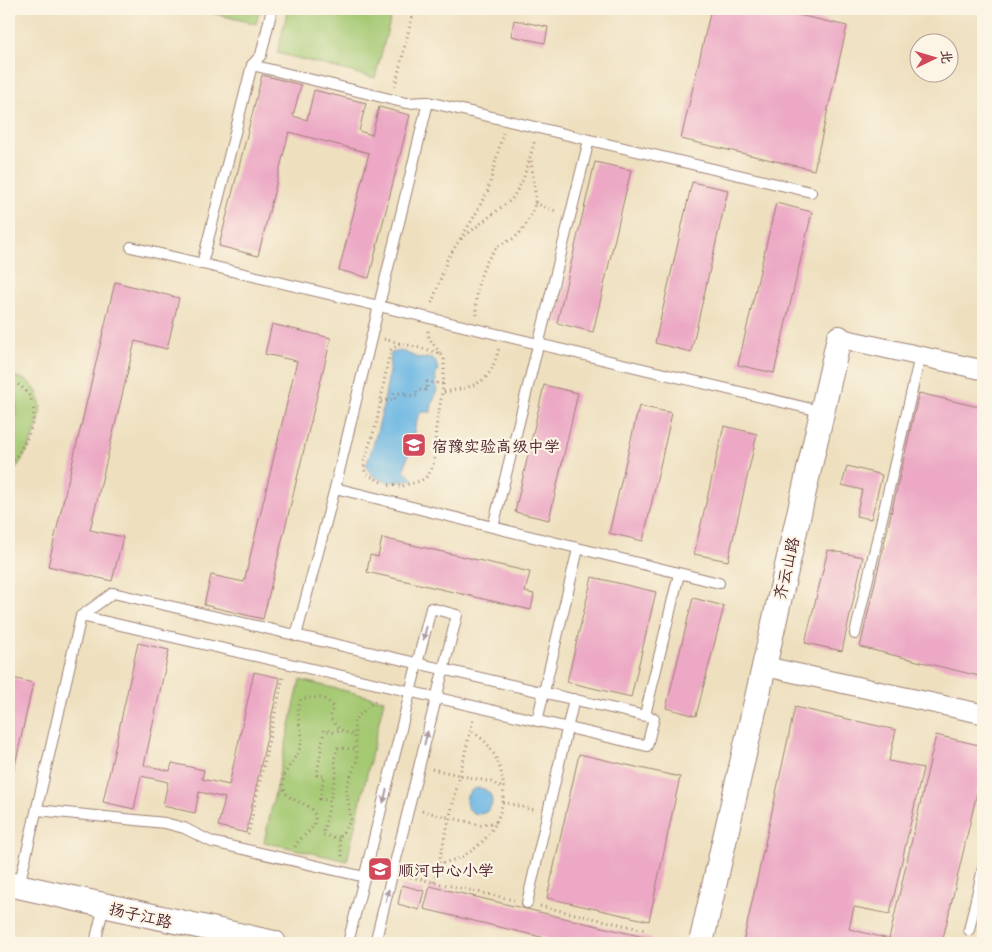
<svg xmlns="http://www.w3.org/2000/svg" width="992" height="952" font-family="'Playpen Sans','LXGW WenKai TC',sans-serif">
<rect width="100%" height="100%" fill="#fcf5e5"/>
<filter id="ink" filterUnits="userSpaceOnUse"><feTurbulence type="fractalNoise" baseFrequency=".02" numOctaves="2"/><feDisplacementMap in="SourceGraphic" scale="10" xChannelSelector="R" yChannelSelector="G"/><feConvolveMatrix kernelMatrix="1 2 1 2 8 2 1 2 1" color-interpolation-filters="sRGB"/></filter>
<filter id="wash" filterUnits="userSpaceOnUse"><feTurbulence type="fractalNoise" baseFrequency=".0096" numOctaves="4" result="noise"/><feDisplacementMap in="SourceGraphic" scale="20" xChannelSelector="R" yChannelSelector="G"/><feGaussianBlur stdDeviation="1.12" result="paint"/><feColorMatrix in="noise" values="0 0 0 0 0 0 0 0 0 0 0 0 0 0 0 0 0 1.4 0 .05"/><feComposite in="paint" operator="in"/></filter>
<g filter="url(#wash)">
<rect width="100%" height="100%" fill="#eee0bf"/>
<g fill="#a5c973" stroke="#78744f">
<path d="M196,9h64l-4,15z"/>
<path d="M288,9h105l-18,69 -98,-25z"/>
<path d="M9,374c5,3 13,4 18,7 32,23 -1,75 -18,97z"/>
<path d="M300,680l84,20 -37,161 -83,-19z"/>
</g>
<g fill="#69b6e3" stroke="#5a6a87">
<path d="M396,351c12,0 14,5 23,7 6,2 10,-2 16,2l3,10c-4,6 -2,9 -1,17 0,8 -6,16 -6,25h-9l-4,4 -14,55 9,8c-17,5 -39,5 -47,-13 14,-38 21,-73 25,-113z"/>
<path d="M9,392l8,12 -3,16 -5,10z"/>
<circle cx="479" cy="801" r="13"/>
</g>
<g id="blocks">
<g fill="#eca8c5">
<path d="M711,9h61l75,17 -33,144 -133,-31z"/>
<path d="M514,20l34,7 -3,16 -34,-7z"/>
<path d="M262,75l39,10 -8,31 14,4 7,-30 52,13 -7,28 13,4 7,-28 31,8 -41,163 -30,-8 30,-117 -80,-21 -31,124 -39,-10z"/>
<path d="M595,162l36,8 -38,162 -36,-9z"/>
<path d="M692,182l36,8 -37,162 -36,-9z"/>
<path d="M776,203l36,9 -38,161 -36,-8z"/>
<path d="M115,282l64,16 -12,51 -32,-8 -45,189 33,7 -11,44 -64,-15z"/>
<path d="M272,324l59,14 -68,281 -59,-14 7,-30 33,7 53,-221 -32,-7z"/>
<path d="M544,385l34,8 -29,127 -34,-8z"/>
<path d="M919,393l64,15v269l-123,-30z"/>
<path d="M639,406l33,7 -29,128 -34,-8z"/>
<path d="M724,426l33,8 -29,127 -34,-7z"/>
<path d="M847,466l35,9 -11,44 -15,-3 6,-26 -20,-5z"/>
<path d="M382,538l148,34 -5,20 9,2 -3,16 -164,-38 3,-17 8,2z"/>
<path d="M828,550l35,7 -21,94 -37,-8z"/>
<path d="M592,577l64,15 -25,105 -64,-15z"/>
<path d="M693,598l31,8 -28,110 -30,-8z"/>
<path d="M138,643l31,7 -25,115 26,6 2,-8 32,7 -2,9 27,6 25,-113 26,6 -34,155 -28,-7 7,-28 -26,-6 -4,21 -32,-7 5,-24 -27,-6 -7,33 -31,-7z"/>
<path d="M9,677l24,6 -23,105 -1,-1z"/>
<path d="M795,707l101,23 -7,31 34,7 -33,146 -36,-7 -5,22 40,10 47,-204 47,11v21l-41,176h-199z"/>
<path d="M579,754l101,23 -31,144 -102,-23z"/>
<path d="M402,885l22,6 -5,19 -21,-6z"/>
<path d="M430,886l222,53 -1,4h-85l-142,-34z"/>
</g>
</g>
</g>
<g filter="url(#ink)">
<use href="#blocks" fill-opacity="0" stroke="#9c8075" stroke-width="1"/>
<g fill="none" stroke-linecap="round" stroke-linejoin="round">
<defs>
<g id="service">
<path d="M252,65l9,-10 11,-46"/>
<path d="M131,247l689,164"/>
<path d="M202,264l50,-199 154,38 22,-1"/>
<path d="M335,488l384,95"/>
<path d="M493,527l96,-387"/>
<path d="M113,593l541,125 -7,28 -566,-130z"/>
<path d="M855,634l65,-278"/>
<path d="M296,636l39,-148 93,-386 383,90"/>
<path d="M645,715l34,-141"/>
<path d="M537,721l41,-172"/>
<path d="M37,810l128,13 19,5 28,14 153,35"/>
<path d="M19,886l62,-270"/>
<path d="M527,903l47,-204"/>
<path d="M969,930l14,-62"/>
<path d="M95,943l9,-38"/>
<path d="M348,943l83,-335 26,7 -82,328"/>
</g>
<g id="minor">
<path d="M839,338l144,32"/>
<path d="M763,666l220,48"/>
</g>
<g id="tertiary">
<path d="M9,884l265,59"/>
<path d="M701,943l138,-605"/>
</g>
</defs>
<use href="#service" stroke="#9c8075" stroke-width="12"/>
<use href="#minor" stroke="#9c8075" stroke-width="21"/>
<use href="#tertiary" stroke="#9c8075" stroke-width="26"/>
<g stroke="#9c8075" stroke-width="3" stroke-dasharray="1 4" stroke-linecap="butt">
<path d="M395,86l19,-77"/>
<path d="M535,203l23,9"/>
<path d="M461,239l51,-40 11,-19 12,-40"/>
<path d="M432,303l15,-43 27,-43 14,-27 15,-57"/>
<path d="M477,315c-5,-19 6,-58 23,-70 4,-3 10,-4 14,-7 9,-6 20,-25 21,-36 1,-13 -3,-29 -4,-42"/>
<path d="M428,331l1,7 11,15"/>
<path d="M384,339l56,14 4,5c1,25 -4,46 -8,69 -2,15 2,37 -9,49 -7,8 -19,6 -28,12"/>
<path d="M9,380c43,18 21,60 0,86"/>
<path d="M444,392c34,-6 46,-8 55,-44"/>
<path d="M381,401l14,-1 -1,-6 12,-2v3l11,1v-6h10v-8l17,2"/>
<path d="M381,482l-16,-9 -1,-11 13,-41 13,-71 11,-7"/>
<path d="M389,485h14"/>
<path d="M432,769l59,13 12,6"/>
<path d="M330,801l-10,-2 4,-23 -7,-1 7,-45 9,2 7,-2"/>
<path d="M503,802l31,8"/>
<path d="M422,811l59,14 15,-3"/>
<path d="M248,835l35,-158"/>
<path d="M339,838l-16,-3 13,-63 -1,-15 3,-9 18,1"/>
<path d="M295,847c4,-11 19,-15 20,-27 2,-19 -25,-15 -31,-30 -6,-18 14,-30 17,-46 4,-14 -8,-24 0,-45 14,-1 23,-5 32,8l-3,10c6,10 13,16 25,18"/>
<path d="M342,856l-3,-18 12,-18 -5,-33 11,-26 -3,-41 23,-21"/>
<path d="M438,864c8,-2 18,-4 25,-8 40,-21 53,-71 27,-108 -4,-7 -13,-13 -19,-18"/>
<path d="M406,876l108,24"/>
<path d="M434,882l39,-162"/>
<path d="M540,906l105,24"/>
</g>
<use href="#service" stroke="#fff" stroke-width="10"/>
<use href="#minor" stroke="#fff" stroke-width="19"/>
<use href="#tertiary" stroke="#fff" stroke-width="24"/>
</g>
<defs><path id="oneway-solid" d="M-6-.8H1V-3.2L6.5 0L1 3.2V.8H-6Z" transform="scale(1.25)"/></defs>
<g fill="#ae9aa0">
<use href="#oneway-solid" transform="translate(425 633) rotate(104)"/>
<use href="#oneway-solid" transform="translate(426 738) rotate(-76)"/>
<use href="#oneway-solid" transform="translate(385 796) rotate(104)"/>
<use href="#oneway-solid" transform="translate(387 896) rotate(-76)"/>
</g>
</g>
<defs>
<symbol id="school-square" viewBox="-11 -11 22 22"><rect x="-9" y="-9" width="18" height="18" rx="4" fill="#d1495b" stroke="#fcf5e5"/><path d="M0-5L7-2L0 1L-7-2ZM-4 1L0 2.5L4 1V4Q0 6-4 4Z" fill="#fff"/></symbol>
</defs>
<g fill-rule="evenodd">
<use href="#school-square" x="400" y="431" width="28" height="28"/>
<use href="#school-square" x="366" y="855" width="28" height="28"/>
</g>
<g text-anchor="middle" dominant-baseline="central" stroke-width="4.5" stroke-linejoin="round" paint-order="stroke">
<g font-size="16" fill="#4a1f2b" stroke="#fcf5e5" text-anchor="start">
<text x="432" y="445">宿豫实验高级中学</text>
<text x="398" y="869">顺河中心小学</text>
</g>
<g font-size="16" fill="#4a1f2b" stroke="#fcf5e5">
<text transform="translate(785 568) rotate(-77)">齐云山路</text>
<text transform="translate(141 914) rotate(13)">扬子江路</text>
</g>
</g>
<rect width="992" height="952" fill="none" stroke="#fcf5e5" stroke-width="30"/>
<g transform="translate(934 58) rotate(85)"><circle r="24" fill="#fcf5e5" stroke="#b59f9b"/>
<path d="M0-4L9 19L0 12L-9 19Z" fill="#d1495b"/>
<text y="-8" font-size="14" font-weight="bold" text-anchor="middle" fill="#4a1f2b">北</text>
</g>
</svg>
